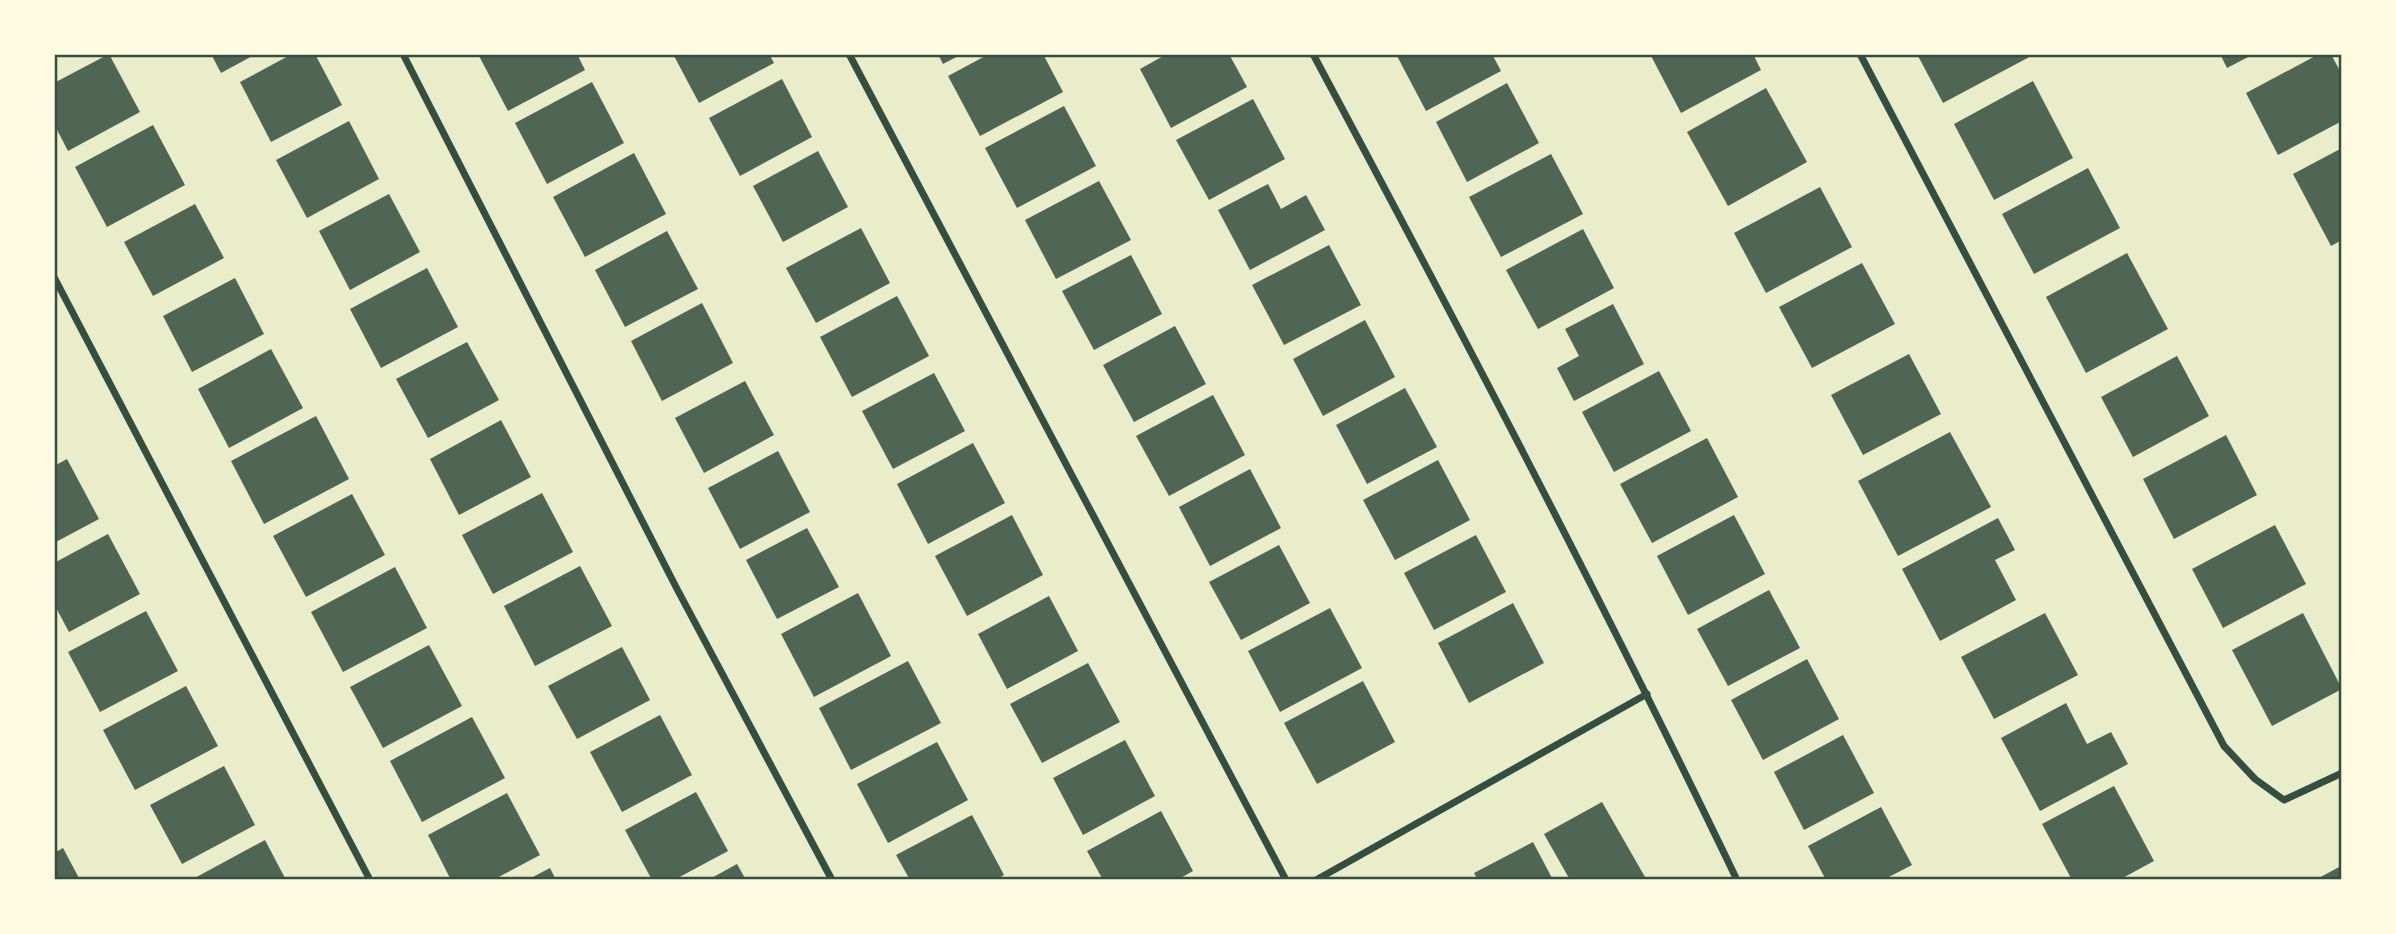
<svg xmlns="http://www.w3.org/2000/svg" width="2396" height="934" font-family="'Asap Condensed',sans-serif">
<rect width="100%" height="100%" fill="#e9edc9"/>
<g fill="#4f6655">
<path d="M109,54l31,58 -72,39 -14,-27v-41z"/>
<path d="M211,54h45l-35,19z"/>
<path d="M292,54h23l27,51 -71,37 -31,-60z"/>
<path d="M478,54h99l8,16 -77,41z"/>
<path d="M673,54h96l5,9 -75,40z"/>
<path d="M938,54h24l-19,10z"/>
<path d="M989,54h54l20,38 -83,44 -32,-60z"/>
<path d="M1167,54h62l18,33 -76,41 -31,-59z"/>
<path d="M1396,54h96l9,17 -75,40z"/>
<path d="M1650,54h103l8,16 -80,43z"/>
<path d="M1917,54h118l-92,49z"/>
<path d="M2220,54h34l-27,14z"/>
<path d="M2319,54h12l11,21v46l-64,34 -32,-62z"/>
<path d="M782,79l30,58 -72,39 -31,-58z"/>
<path d="M2033,81l40,77 -79,42 -40,-76z"/>
<path d="M592,82l32,61 -77,41 -32,-61z"/>
<path d="M1507,83l32,60 -72,39 -31,-60z"/>
<path d="M1766,88l41,74 -79,44 -41,-74z"/>
<path d="M1253,99l32,60 -76,41 -33,-60z"/>
<path d="M1064,106l32,60 -79,42 -32,-60z"/>
<path d="M349,121l30,58 -72,39 -31,-58z"/>
<path d="M153,125l32,60 -78,42 -32,-60z"/>
<path d="M2342,148v92l-11,6 -38,-72z"/>
<path d="M818,151l30,56 -65,35 -30,-56z"/>
<path d="M634,153l32,61 -81,43 -32,-60z"/>
<path d="M1551,154l32,60 -82,43 -32,-60z"/>
<path d="M2088,168l32,60 -86,46 -32,-60z"/>
<path d="M1099,181l32,59 -75,39 -31,-59z"/>
<path d="M1268,184l13,25 25,-14 19,35 -75,40 -32,-60z"/>
<path d="M1820,187l32,60 -86,46 -32,-60z"/>
<path d="M389,194l31,58 -70,38 -31,-59z"/>
<path d="M195,204l29,54 -71,38 -29,-54z"/>
<path d="M861,228l29,55 -74,40 -30,-55z"/>
<path d="M1583,229l31,59 -76,41 -32,-59z"/>
<path d="M667,231l31,58 -73,38 -30,-57z"/>
<path d="M1329,245l32,60 -77,40 -32,-60z"/>
<path d="M2127,253l41,76 -82,44 -40,-76z"/>
<path d="M1131,255l31,59 -68,36 -32,-59z"/>
<path d="M1862,263l33,61 -83,44 -33,-61z"/>
<path d="M427,268l31,59 -77,41 -31,-59z"/>
<path d="M235,278l29,56 -72,38 -29,-56z"/>
<path d="M897,296l32,60 -77,41 -32,-60z"/>
<path d="M702,303l31,60 -71,38 -31,-60z"/>
<path d="M1613,304l31,60 -70,37 -17,-33 22,-12 -14,-27z"/>
<path d="M1365,320l30,57 -72,39 -30,-57z"/>
<path d="M1175,326l31,58 -72,38 -31,-57z"/>
<path d="M467,342l32,58 -71,38 -32,-59z"/>
<path d="M271,349l32,59 -74,40 -31,-59z"/>
<path d="M1909,354l32,60 -78,41 -32,-60z"/>
<path d="M2177,356l32,60 -76,41 -32,-60z"/>
<path d="M1659,371l32,60 -77,41 -32,-60z"/>
<path d="M934,373l31,58 -72,38 -31,-58z"/>
<path d="M745,381l29,54 -70,38 -29,-55z"/>
<path d="M1405,388l32,59 -70,37 -31,-59z"/>
<path d="M1213,395l32,60 -76,41 -33,-60z"/>
<path d="M316,416l33,63 -85,45 -33,-63z"/>
<path d="M501,420l30,57 -72,38 -29,-56z"/>
<path d="M1950,432l41,75 -93,49 -40,-75z"/>
<path d="M2226,435l31,60 -83,44 -31,-60z"/>
<path d="M1707,438l31,59 -86,46 -32,-59z"/>
<path d="M973,443l32,60 -77,41 -31,-60z"/>
<path d="M778,451l32,61 -70,37 -32,-61z"/>
<path d="M67,459l32,60 -45,24v-77z"/>
<path d="M1438,460l32,60 -75,40 -32,-60z"/>
<path d="M1250,469l31,59 -71,38 -31,-59z"/>
<path d="M542,493l31,59 -80,42 -31,-59z"/>
<path d="M352,494l33,61 -79,42 -33,-61z"/>
<path d="M1012,515l31,60 -76,41 -32,-60z"/>
<path d="M1734,515l31,59 -77,41 -31,-59z"/>
<path d="M1998,518l17,32 -20,10 21,40 -76,41 -38,-72z"/>
<path d="M2275,525l31,59 -83,44 -31,-59z"/>
<path d="M807,528l32,59 -62,32 -31,-59z"/>
<path d="M108,534l32,60 -71,38 -15,-28v-41z"/>
<path d="M1476,535l30,57 -72,38 -30,-57z"/>
<path d="M1279,545l31,58 -69,37 -32,-58z"/>
<path d="M580,566l32,60 -77,40 -31,-60z"/>
<path d="M395,567l32,61 -84,44 -32,-60z"/>
<path d="M1769,590l31,58 -72,38 -31,-57z"/>
<path d="M858,593l33,63 -77,41 -33,-63z"/>
<path d="M1049,596l29,55 -71,38 -29,-55z"/>
<path d="M1513,603l31,60 -75,40 -31,-60z"/>
<path d="M1330,608l32,60 -82,44 -32,-61z"/>
<path d="M146,611l32,60 -78,41 -32,-60z"/>
<path d="M2045,613l33,62 -84,44 -33,-62z"/>
<path d="M2303,613l39,76 -70,37 -40,-76z"/>
<path d="M429,645l33,61 -79,42 -33,-61z"/>
<path d="M622,647l28,53 -73,39 -29,-53z"/>
<path d="M1807,659l32,60 -76,41 -32,-60z"/>
<path d="M908,661l33,62 -90,47 -32,-62z"/>
<path d="M1088,663l32,59 -78,41 -32,-59z"/>
<path d="M1363,681l32,61 -78,42 -33,-61z"/>
<path d="M186,686l32,60 -83,44 -32,-60z"/>
<path d="M2066,703l21,41 24,-12 17,32 -88,47 -39,-73z"/>
<path d="M660,715l32,60 -70,37 -32,-60z"/>
<path d="M472,717l33,61 -83,44 -32,-61z"/>
<path d="M1843,735l31,58 -70,37 -30,-58z"/>
<path d="M1125,740l30,56 -72,39 -30,-57z"/>
<path d="M937,742l31,58 -80,43 -31,-59z"/>
<path d="M224,766l31,59 -73,39 -32,-59z"/>
<path d="M2114,786l40,75 -35,19h-47l-30,-56z"/>
<path d="M696,792l32,59 -54,29h-22l-27,-50z"/>
<path d="M507,793l33,62 -47,25h-42l-23,-45z"/>
<path d="M1602,802l43,75 -5,3h-70l-26,-46z"/>
<path d="M1881,807l31,58 -29,15h-57l-18,-34z"/>
<path d="M1161,811l32,60 -16,9h-74l-16,-29z"/>
<path d="M972,815l32,60 -8,5h-86l-14,-25z"/>
<path d="M265,840l21,40h-95z"/>
<path d="M1533,842l20,38h-75l-4,-7z"/>
<path d="M63,848l17,32h-26v-27z"/>
<path d="M737,864l9,16h-38z"/>
<path d="M2341,866l1,14h-27z"/>
<path d="M550,868l6,12h-29z"/>
</g>
<g fill="none" stroke-linecap="round" stroke-linejoin="round">
<g stroke="#344e41" stroke-width="7">
<path d="M403,54l273,533 156,293"/>
<path d="M849,54l437,826"/>
<path d="M1313,54c146,273 290,547 424,826"/>
<path d="M1860,54l364,692 31,33 29,21 58,-27"/>
<path d="M54,277l316,603"/>
<path d="M1316,880l331,-186"/>
</g>
</g>
<rect width="2396" height="934" fill="none" stroke="#fefae0" stroke-width="112"/>
<rect x="56" y="56" width="2284" height="822" fill="none" stroke="#344e41" stroke-width="2.5"/>
</svg>
